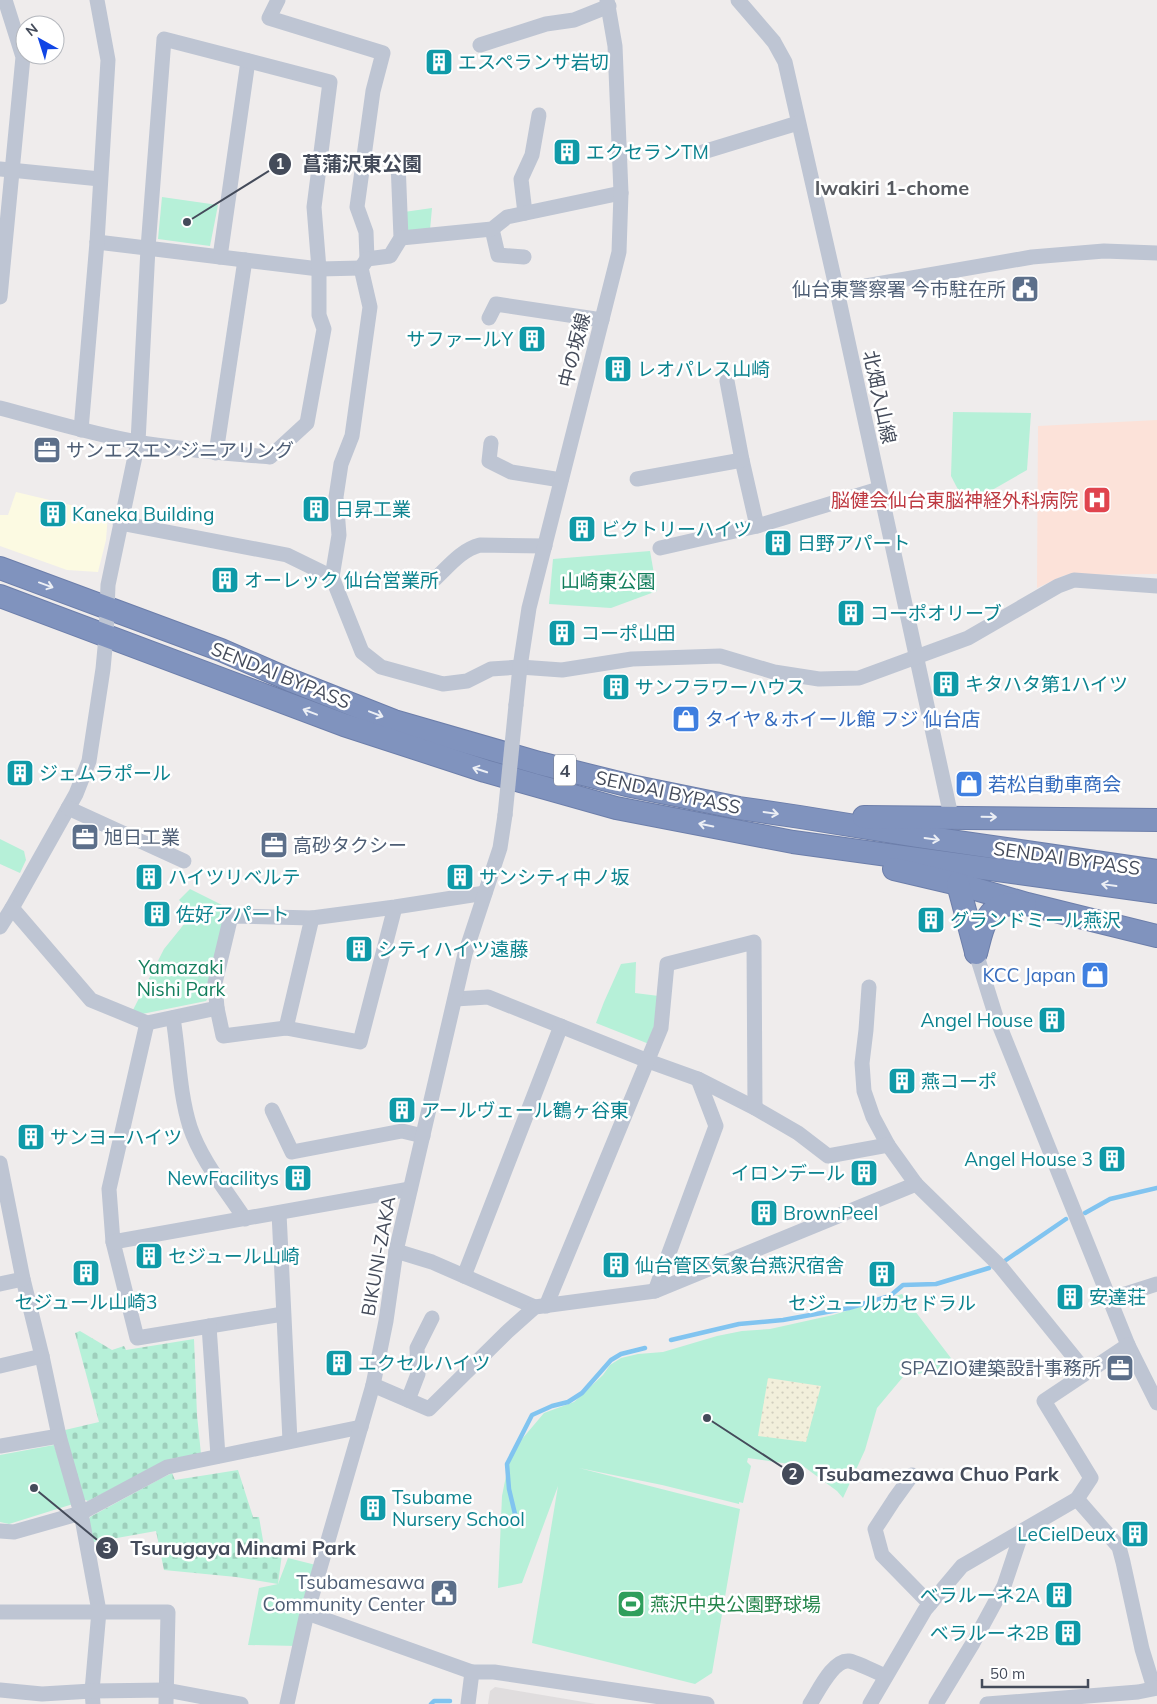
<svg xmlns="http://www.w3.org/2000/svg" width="1157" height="1704" font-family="Mulish,'Noto Sans JP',sans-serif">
<defs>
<pattern id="sand-dots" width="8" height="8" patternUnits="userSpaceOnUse" patternTransform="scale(1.25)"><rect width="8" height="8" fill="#f2efdb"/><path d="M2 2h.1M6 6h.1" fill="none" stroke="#d1cebe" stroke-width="1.8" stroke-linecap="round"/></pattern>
<pattern id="cemetery-stones" width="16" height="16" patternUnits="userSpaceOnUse" patternTransform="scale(1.25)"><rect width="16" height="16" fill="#b6f0d8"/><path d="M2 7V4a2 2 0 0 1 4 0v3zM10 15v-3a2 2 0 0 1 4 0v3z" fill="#9ecfbc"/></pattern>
</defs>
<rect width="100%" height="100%" fill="#efecec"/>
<path fill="#fcfae2" d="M16,492l92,22 -2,26 -8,32 -31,-2 -67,-24v-31h8z"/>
<path fill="#e0ddde" d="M495,1687l101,17h-108l2,-13z"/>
<path fill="#fce2d9" d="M1157,420v154l-92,1 -28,13 1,-162z"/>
<g fill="#b6f0d8">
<path d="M162,197l56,8 -8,41 -52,-7z"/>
<path d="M432,208l-2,22 -26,4v-22z"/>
<path d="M953,412l78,1 -4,57 -61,35 -15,-29z"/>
<path d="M650,551l7,40 -46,17 -62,-4 4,-45z"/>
<path d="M0,839l24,12 2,9 -6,13 -20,-9z"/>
<path d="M190,889l36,18 -17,76 1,12 -4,6 -64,13 -9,-4 31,-61 21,-26v-17l-6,-6z"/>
<path d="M636,962l-1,31 24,3 -3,23 -7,25 -53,-21 8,-21 17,-38z"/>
<path d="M902,1294l55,72 -54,11 -26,31 -12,42 -22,48 -6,-7 -34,-25 -55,-8 -1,4 4,4 -8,37 -4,-1v2l-77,-19 -83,-17 161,41 -28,164 -17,11 -163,-41 26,-157 -36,97 -24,5 4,-92 7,-35 13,-22 22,-26 30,-11 29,-27 7,-10 11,-7 17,-4 25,-2 54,-16 25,-5 28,-2 63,-14z"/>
<path d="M54,1445l19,59 -64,20 -9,-2v-67z"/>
<path d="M288,1558l28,7 -19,81 -49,-1 11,-57 19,-4z"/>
</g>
<path fill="url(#sand-dots)" d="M768,1378l53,8 -15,56 -48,-6z"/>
<g fill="url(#cemetery-stones)">
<path d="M80,1331l32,19 12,-4 2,4 68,-11 3,76 4,39 -31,5 -82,42 -8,-3 -15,-68 34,-8 -24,-89z"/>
<path d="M238,1470l15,47h6l6,35 17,2 -4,30 -42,-7 -72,-7 -8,-39 -67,12 -3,-16 4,-10 70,-38 12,-6 3,7z"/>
</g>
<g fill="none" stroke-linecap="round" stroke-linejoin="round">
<g stroke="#81c4f0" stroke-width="4.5">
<path d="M1085,1213l25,-14 47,-11"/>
<path d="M1006,1260l60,-41"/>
<path d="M671,1340l68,-16 44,-4 66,-12 41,-12 13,-11 33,-1 53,-16"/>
<path d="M515,1514l-6,-25 -2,-25 25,-49 20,-9 16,-4 14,-9 29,-33 10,-6 24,-6"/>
<path d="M431,1704l3,-3h16"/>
</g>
<defs>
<g id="highway">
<path d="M0,568l221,82 69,30 104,41 145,42 92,23 108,22 61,9 117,19 240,35"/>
<path d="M0,596l344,129 141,46 131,37 177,34 364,50"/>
<path d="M864,817l293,3"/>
<path d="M894,869l64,15 69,20 130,32"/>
<path d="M958,884l18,68"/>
<path d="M976,953c5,-17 8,-44 29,-48 7,-1 13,-1 20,-1"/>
</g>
</defs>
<use href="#highway" stroke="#6c7eaa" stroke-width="24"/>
<g stroke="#bec5d3" stroke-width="15">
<path d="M278,0l-9,18 114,35 -10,38 -16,116 9,25 1,27 23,-3 11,-18 -3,-76"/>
<path d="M738,0l36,42 11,20 52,229 114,525"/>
<path d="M480,45l66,-21 28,-4 35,-14"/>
<path d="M703,152l95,-29"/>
<path d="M0,169l100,10"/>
<path d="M525,213l-4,-34 11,-24 7,-40"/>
<path d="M492,229l6,26 26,2"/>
<path d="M401,238l91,-9 15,-12 114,-24"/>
<path d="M97,242l222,27 42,-1"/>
<path d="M220,257l28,-196"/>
<path d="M837,291l195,-34 72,-6 53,2"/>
<path d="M0,297l23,-240 -18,-57"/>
<path d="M489,318l7,-14 106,16"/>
<path d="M727,381l15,79 15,66"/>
<path d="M0,408c46,12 91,26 137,34 44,8 89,11 133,15l37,-34 17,-94 -5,-14v-46l-5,-62 16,-125 -166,-43 -16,209 -10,194 -30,143 -2,52 -3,32 -14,92 -13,33 -64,114 -12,19"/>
<path d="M81,430l16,-188 11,-182 -11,-60"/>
<path d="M491,443l-2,18 22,11 50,8"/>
<path d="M216,453l29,-193"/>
<path d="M637,479l105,-19"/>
<path d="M120,523l167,32 45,22 30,75 19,15 62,17 24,-3 24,-12 29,-2 42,3 70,-11 88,-3 54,16 45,7 40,-1 109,-40 90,-52 16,-6 83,6"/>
<path d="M660,548l97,-22 122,-37"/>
<path d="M332,577l7,-42 -3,-38 5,-33 11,-28 18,-129 -9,-39 6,-9"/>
<path d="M435,579c14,-13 26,-29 45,-34l65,1"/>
<path d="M516,705l4,-38 9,-59 90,-356 2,-59 -6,-147 -8,-46"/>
<path d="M68,808l116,53"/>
<path d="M395,907l-35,135 -74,-14 -63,8 -6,-28 -2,-25 16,-67 81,2 83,-11 90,-14"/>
<path d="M12,908l79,92 56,23 70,-15"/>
<path d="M976,953l20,64 132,328 29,58"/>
<path d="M869,987l-3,43 -4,33 2,28 9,26 15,28 28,39 84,82 86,106"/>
<path d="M455,999l33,-2 160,64 50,18 57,29 43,25 30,23 60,-11"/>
<path d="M173,1018c6,36 6,74 17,109 11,33 36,63 55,92"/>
<path d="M147,1023l-38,166 4,53 24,96 146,-24"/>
<path d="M286,1028l26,-110"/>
<path d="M272,1110l20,42 110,-21 21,5"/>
<path d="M0,1163l23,116 19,77 17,80 22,77 18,98 -7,80 1,13"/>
<path d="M279,1213l11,228"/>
<path d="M113,1242l297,-53"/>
<path d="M396,1251l36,11 103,45"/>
<path d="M464,1276l97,-250"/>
<path d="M0,1284l23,-5"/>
<path d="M655,1291l61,-165 -18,-47"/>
<path d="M1110,1299l47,-15"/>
<path d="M546,1306l115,-278 6,-64 87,-22 1,166"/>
<path d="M209,1326l9,130"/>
<path d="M0,1366l42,-10"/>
<path d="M373,1385l56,24 78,-77 28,-25 120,-16 261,-107"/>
<path d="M408,1400l10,-26 -1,-26 15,-30"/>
<path d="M0,1446l59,-10"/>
<path d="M912,1475l-18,25 -19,29 7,26 48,49"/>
<path d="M1077,1499l42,48 4,15 19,87 12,39"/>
<path d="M0,1531l14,1 67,-19 86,-46 194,-40"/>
<path d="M0,1612h168l-2,92"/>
<path d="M307,1613l165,59 -4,32"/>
<path d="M472,1672h22l213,32"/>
<path d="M0,1690l42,4 50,-3 74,-1 75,14"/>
<path d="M287,1704l20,-91 66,-228 13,-64 10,-70 69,-297 35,-106 5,-33"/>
<path d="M810,1704c8,-12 23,-45 39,-43 8,1 28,12 37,15"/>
<path d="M870,1704l55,-94 37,-44 115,-67 14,-21 -47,-77 84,-56"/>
<path d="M936,1704l37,-61 31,-57 18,-54"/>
<path d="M987,1704l151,-12 19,-4"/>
</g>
<use href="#highway" stroke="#8093be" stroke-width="22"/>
<path stroke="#bec5d3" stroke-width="15" d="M505,815l11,-110"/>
</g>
<defs><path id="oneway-shaft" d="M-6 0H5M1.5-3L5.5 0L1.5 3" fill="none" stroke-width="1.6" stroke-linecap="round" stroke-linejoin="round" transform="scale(1.25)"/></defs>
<g stroke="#eceff5">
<use href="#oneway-shaft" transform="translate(46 585) rotate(20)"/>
<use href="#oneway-shaft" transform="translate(310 712) rotate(-159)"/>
<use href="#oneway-shaft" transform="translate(376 714) rotate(21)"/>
<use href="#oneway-shaft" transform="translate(480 770) rotate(-162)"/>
<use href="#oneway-shaft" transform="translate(771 813) rotate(8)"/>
<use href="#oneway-shaft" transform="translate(989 817) rotate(1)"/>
<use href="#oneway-shaft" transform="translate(706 825) rotate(-169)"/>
<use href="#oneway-shaft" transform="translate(932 839) rotate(8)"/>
<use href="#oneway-shaft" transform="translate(1109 885) rotate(-172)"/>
</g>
<defs>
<symbol id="building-square" viewBox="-11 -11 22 22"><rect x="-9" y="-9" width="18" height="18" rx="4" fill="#0f9aa8" stroke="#fff"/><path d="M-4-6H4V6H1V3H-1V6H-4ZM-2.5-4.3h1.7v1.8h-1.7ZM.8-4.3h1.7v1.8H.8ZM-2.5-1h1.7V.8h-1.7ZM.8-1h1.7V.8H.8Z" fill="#fff"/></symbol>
<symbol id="civic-square" viewBox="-11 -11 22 22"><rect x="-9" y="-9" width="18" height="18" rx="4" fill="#5c6f8a" stroke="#fff"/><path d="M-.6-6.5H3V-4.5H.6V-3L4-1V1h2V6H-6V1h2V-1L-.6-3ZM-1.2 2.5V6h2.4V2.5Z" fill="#fff"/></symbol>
<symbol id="office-square" viewBox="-11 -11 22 22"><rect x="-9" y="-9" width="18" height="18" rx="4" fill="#5c6f8a" stroke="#fff"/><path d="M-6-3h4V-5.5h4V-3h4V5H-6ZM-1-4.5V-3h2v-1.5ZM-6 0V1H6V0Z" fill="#fff"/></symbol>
<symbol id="hospital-square" viewBox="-11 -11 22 22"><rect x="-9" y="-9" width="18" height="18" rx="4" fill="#e0444e" stroke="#fff"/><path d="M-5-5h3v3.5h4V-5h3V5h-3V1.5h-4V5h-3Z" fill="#fff"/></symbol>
<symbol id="shop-square" viewBox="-11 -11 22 22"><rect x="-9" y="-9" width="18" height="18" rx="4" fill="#3f7fe0" stroke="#fff"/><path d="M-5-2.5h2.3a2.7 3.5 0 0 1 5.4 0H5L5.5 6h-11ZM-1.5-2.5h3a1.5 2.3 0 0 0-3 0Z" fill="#fff"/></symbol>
<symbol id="stadium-square" viewBox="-11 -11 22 22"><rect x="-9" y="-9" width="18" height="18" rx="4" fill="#2e9e5b" stroke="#fff"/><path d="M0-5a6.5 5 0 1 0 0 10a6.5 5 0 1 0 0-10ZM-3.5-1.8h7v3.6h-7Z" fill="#fff"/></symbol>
</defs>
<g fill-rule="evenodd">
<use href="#building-square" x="423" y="46" width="32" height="32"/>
<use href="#building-square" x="551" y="136" width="32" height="32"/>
<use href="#civic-square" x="1009" y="273" width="32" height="32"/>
<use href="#building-square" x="516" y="323" width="32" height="32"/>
<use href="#building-square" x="602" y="353" width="32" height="32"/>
<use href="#office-square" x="31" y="434" width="32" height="32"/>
<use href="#hospital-square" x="1081" y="484" width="32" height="32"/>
<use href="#building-square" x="300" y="493" width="32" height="32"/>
<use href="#building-square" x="37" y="498" width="32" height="32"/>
<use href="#building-square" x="566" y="513" width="32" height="32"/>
<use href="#building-square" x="762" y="527" width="32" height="32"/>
<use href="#building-square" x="209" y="564" width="32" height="32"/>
<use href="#building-square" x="835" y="597" width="32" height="32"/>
<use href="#building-square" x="546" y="617" width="32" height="32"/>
<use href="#building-square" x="930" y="668" width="32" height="32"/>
<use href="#building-square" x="600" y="671" width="32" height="32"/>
<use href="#shop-square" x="670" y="703" width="32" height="32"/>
<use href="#building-square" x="4" y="757" width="32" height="32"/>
<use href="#shop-square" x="953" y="768" width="32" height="32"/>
<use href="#office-square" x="69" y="821" width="32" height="32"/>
<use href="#office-square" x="258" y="829" width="32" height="32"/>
<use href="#building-square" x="133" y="861" width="32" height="32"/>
<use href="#building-square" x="444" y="861" width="32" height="32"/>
<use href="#building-square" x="141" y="898" width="32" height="32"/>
<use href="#building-square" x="915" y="904" width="32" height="32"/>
<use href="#building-square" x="343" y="933" width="32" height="32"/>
<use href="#shop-square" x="1079" y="959" width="32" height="32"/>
<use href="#building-square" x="1036" y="1004" width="32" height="32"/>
<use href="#building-square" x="886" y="1065" width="32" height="32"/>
<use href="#building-square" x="386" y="1094" width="32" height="32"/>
<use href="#building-square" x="15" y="1121" width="32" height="32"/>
<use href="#building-square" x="1096" y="1143" width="32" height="32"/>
<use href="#building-square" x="848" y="1157" width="32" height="32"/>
<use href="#building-square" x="282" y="1162" width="32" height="32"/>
<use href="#building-square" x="748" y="1197" width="32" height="32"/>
<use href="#building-square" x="133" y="1240" width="32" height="32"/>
<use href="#building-square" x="600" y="1249" width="32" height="32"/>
<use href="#building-square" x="70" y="1257" width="32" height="32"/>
<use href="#building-square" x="866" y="1258" width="32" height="32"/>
<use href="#building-square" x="1054" y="1281" width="32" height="32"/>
<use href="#building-square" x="323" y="1347" width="32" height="32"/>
<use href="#office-square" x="1104" y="1352" width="32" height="32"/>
<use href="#building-square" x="357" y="1492" width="32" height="32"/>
<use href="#building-square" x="1119" y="1518" width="32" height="32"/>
<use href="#civic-square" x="428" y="1577" width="32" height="32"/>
<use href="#building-square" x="1043" y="1579" width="32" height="32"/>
<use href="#stadium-square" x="615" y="1588" width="32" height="32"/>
<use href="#building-square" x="1052" y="1617" width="32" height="32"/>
</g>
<g text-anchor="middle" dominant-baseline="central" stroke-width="5" stroke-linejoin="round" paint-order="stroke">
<rect fill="#fff" stroke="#7c818c" stroke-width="1" x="554" y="754.5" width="22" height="31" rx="4"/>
<g font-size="18" font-weight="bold" fill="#444b5a">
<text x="565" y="770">4</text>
</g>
<g font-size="19" fill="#0d838f" stroke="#fff" text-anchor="start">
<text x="458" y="62">エスペランサ岩切</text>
<text x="586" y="152">エクセランTM</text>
<text x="513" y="339" text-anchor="end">サファールY</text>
<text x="637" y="369">レオパレス山崎</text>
<text x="335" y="509">日昇工業</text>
<text x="72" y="514">Kaneka Building</text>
<text x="601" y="529">ビクトリーハイツ</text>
<text x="797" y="543">日野アパート</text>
<text x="244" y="580">オーレック 仙台営業所</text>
<text x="870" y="613">コーポオリーブ</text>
<text x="581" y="633">コーポ山田</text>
<text x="965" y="684">キタハタ第1ハイツ</text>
<text x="635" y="687">サンフラワーハウス</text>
<text x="39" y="773">ジェムラポール</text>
<text x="168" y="877">ハイツリベルテ</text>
<text x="479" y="877">サンシティ中ノ坂</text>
<text x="176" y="914">佐好アパート</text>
<text x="950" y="920">グランドミール燕沢</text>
<text x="378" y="949">シティハイツ遠藤</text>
<text x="1033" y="1020" text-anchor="end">Angel House</text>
<text x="921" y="1081">燕コーポ</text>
<text x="421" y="1110">アールヴェール鶴ヶ谷東</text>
<text x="50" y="1137">サンヨーハイツ</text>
<text x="1093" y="1159" text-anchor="end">Angel House 3</text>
<text x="845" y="1173" text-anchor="end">イロンデール</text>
<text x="279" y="1178" text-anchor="end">NewFacilitys</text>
<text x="783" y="1213">BrownPeel</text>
<text x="168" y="1256">セジュール山崎</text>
<text x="635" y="1265">仙台管区気象台燕沢宿舎</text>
<text x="1089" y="1297">安達荘</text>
<text x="86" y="1302" text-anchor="middle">セジュール山崎3</text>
<text x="882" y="1303" text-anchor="middle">セジュールカセドラル</text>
<text x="358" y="1363">エクセルハイツ</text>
<text x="392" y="1497">Tsubame<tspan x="392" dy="22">Nursery School</tspan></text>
<text x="1116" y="1534" text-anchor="end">LeCielDeux</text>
<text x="1040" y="1595" text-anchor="end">ベラルーネ2A</text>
<text x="1049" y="1633" text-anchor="end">ベラルーネ2B</text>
</g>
<g font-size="19" fill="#4e5e75" stroke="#fff" text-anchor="end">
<text x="1006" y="289">仙台東警察署 今市駐在所</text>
<text x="66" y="450" text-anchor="start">サンエスエンジニアリング</text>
<text x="104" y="837" text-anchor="start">旭日工業</text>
<text x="293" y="845" text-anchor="start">高砂タクシー</text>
<text x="1101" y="1368">SPAZIO建築設計事務所</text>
<text x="425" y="1582">Tsubamesawa<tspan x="425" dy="22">Community Center</tspan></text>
</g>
<g font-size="19" fill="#444b5a" stroke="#fff">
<text transform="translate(574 350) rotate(-76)">中の坂線</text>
<text transform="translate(880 397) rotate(78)">北畑入山線</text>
<text transform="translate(281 675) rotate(22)">SENDAI BYPASS</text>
<text transform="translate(668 792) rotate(12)">SENDAI BYPASS</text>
<text transform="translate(1067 858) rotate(8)">SENDAI BYPASS</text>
<text transform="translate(378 1256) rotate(-80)">BIKUNI-ZAKA</text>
</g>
<g font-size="19" fill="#be3a42" stroke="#fff" text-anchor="end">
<text x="1078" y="500">脳健会仙台東脳神経外科病院</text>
</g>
<g font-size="19" fill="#127e5c" stroke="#fff">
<text x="608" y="581">山崎東公園</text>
<text x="181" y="967">Yamazaki<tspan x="181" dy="22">Nishi Park</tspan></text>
</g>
<g font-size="19" fill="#366cbe" stroke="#fff" text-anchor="start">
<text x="705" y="719">タイヤ＆ホイール館 フジ 仙台店</text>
<text x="988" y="784">若松自動車商会</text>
<text x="1076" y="975" text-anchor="end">KCC Japan</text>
</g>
<g font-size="19" fill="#27864d" stroke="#fff" text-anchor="start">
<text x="650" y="1604">燕沢中央公園野球場</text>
</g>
<g font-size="20" font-weight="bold" fill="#585b61" stroke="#fff">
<text x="892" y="187">Iwakiri 1-chome</text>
</g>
</g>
<path fill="none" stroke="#444b5a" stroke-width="2" d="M187 222L280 164M707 1418L793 1474M34 1488L107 1548"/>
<g fill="#444b5a" stroke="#fff" stroke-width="2">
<circle cx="187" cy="222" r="5"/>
<circle cx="707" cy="1418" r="5"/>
<circle cx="34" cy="1488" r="5"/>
<circle cx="280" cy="164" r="12"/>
<circle cx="793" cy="1474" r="12"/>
<circle cx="107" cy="1548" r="12"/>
</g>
<g font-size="15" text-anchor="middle" font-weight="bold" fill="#fff">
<text x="280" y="169">1</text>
<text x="793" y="1479">2</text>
<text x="107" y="1553">3</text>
</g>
<g font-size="20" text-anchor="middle" font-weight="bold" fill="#444b5a" stroke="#fff" stroke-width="5" stroke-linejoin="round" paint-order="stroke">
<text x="362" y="171">菖蒲沢東公園</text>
<text x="937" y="1481">Tsubamezawa Chuo Park</text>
<text x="243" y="1555">Tsurugaya Minami Park</text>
</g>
<g transform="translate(40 40) rotate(321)"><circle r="24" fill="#ffffff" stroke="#b4b7bd"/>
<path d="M0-4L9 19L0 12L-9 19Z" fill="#1045e5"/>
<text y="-8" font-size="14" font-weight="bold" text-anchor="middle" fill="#444b5a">N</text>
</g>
<path d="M982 1679v8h106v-8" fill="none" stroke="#444b5a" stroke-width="2.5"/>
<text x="990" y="1679" font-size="15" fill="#444b5a" stroke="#ffffff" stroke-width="4" paint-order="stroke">50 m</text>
</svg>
